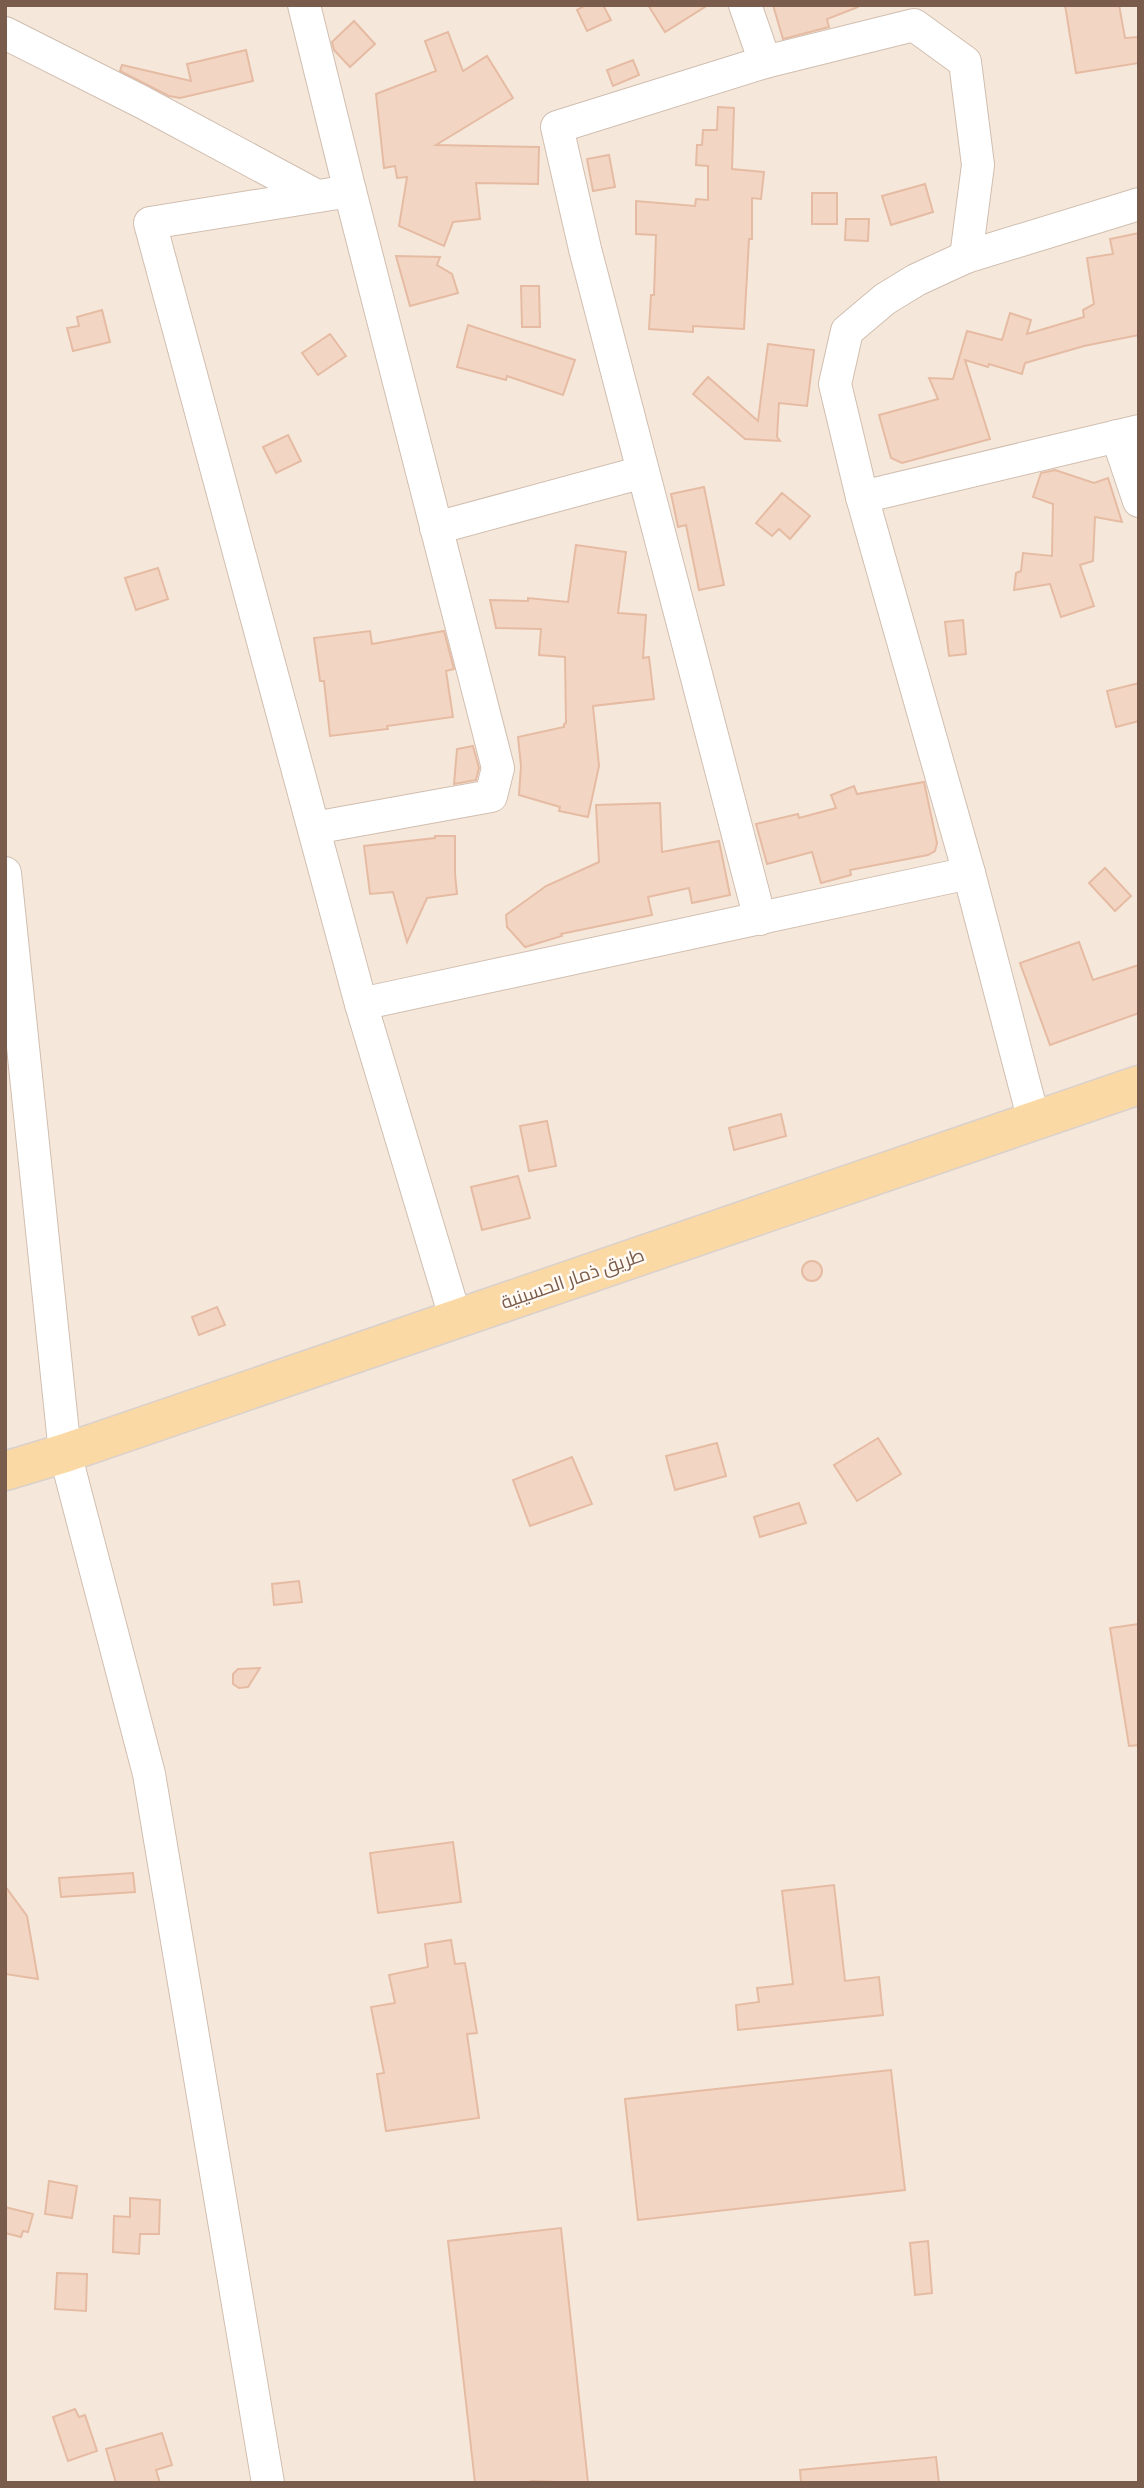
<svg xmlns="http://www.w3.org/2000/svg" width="1144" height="2488" font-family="Overpass,Cairo,sans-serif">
<rect width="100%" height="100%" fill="#fdf6ec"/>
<rect fill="#f5e8da" x="5" y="5" width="1134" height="2478"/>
<g fill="#f3d5c3" stroke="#e6bba3" stroke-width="2">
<path d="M586,5h17l8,15 -24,11 -10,-21z"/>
<path d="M648,5h60l-43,27z"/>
<path d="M773,5h85v2l-31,12 2,8 -46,12z"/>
<path d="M1065,5h54l6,33 14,-1v26l-63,10z"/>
<path d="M354,21l21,23 -25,23 -16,-17 -2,-8z"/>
<path d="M448,32l15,39 24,-15 26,42 -77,47 103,2 -1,37 -62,-1 4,36 -27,3 -9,24 -45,-20 8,-49 -10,1 -2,-12 -11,2 -8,-74 60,-23 -11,-30z"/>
<path d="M246,50l7,31 -73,17 -11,-2 -49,-25 2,-6 69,16 -4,-17z"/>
<path d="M633,60l6,15 -26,11 -6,-16z"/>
<path d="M718,107l16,1 -2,61 32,3 -3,27 -9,-1v41h-3l-5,90 -51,-3v6l-44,-3 2,-34h3l2,-60 -20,-1v-33l59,5 1,-7 12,1v-34l-12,-1 1,-20h5l1,-15h14z"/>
<path d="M609,155l6,32 -22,4 -6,-32z"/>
<path d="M925,184l8,28 -42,13 -9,-29z"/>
<rect x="812" y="193" width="25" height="31"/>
<path d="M846,219h23l-1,22 -23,-1z"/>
<path d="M1139,233v102l-55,11 -59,17 -3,11 -33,-10 -1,3 -23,-7 25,79 -88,24 -11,-5 -12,-43 59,-16 -9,-21 24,1 14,-48 35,9 8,-27 21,7 -4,14 57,-17 -1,-7 11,-6 -7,-46 26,-4 -3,-15z"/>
<path d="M396,256l44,1 -3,8 15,9 6,19 -48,13z"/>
<path d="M521,286h18l1,41h-18z"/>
<path d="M102,310l8,32 -37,9 -6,-23 12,-2 -2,-9z"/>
<path d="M468,325l107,35 -12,35 -56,-19 -1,4 -49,-13z"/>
<path d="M330,334l16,22 -28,19 -16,-22z"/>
<path d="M768,344l46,6 -7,56 -28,-3 -2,34 3,4 -35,-2 -52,-45 15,-17 50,44z"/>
<path d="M288,435l13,26 -25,12 -13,-26z"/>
<path d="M1055,470l39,13 14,-5 14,44 -27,-5 -2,44 -13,4 14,41 -33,11 -11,-33 -36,6 2,-17 5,-2 2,-18 29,3 1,-52 -20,-7 8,-24z"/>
<path d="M704,487l20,98 -25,5 -13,-65 -8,2 -7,-33z"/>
<path d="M782,493l28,23 -20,23 -11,-10 -7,7 -16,-13z"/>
<path d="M576,545l50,7 -8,61 28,2 -3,43 6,-1 5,42 -61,7 6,60 -11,51 -29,-6 1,-4 -41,-12 2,-29 -3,-29 46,-10v-3l2,-1 -1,-66 -26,-2 2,-26 -45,-1 -6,-28 38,1v-3l40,4z"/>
<path d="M158,568l10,31 -32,11 -11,-32z"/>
<path d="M963,620l3,34 -17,2 -4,-34z"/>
<path d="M370,631l2,13 72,-13 10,38 -8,2 7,46 -66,9 1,3 -58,7 -6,-55h-4l-6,-43z"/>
<path d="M1139,683v38l-23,6 -9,-36z"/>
<path d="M473,746l6,22 -3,12 -22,4 3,-35z"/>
<path d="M924,782l13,61 -2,8 -7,4 -78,15 1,5 -30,8 -9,-31 -45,12 -11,-40 42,-10 1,4 37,-10 -5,-13 23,-9 3,8z"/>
<path d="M660,803l2,49 57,-11 11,54 -38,8 -3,-15 -41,9 4,18 -91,19 1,2 -37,11 -18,-20 -1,-12 40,-29 53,-24 -3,-57z"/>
<path d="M435,836h20v38l2,20 -30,4 -20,44 -14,-50 -23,2 -6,-48 71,-8z"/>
<path d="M1105,868l26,28 -16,15 -26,-28z"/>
<path d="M1079,942l14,38 46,-15v48l-89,32 -30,-82z"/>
<path d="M781,1114l5,22 -52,14 -5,-22z"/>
<path d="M547,1121l9,45 -27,5 -9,-45z"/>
<path d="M518,1176l12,42 -48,12 -11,-43z"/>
<circle cx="812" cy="1271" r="10"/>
<path d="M217,1307l8,18 -26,10 -7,-18z"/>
<path d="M878,1438l23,36 -44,27 -23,-36z"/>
<path d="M717,1443l9,33 -51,14 -9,-34z"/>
<path d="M572,1457l20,47 -62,22 -17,-46z"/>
<path d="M799,1503l7,20 -46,14 -6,-20z"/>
<path d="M299,1581l3,21 -28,3 -2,-21z"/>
<path d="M1139,1624v121l-10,1 -19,-118z"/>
<path d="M260,1668l-12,19 -9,1 -6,-4v-10l5,-5z"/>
<path d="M453,1842l8,60 -83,11 -8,-60z"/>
<path d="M133,1873l2,19 -74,5 -2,-19z"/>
<path d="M834,1885l11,96 34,-4 4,38 -145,15 -2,-25 23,-3 -2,-14 36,-4 -11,-93z"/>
<path d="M5,1886l22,30 11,63 -33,-5z"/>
<path d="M451,1940l4,24 10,-1 12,70 -10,1 12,84 -93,13 -9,-57 7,-1 -13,-66 24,-4 -6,-28 39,-8 -3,-23z"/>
<path d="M891,2070l14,120 -267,30 -13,-121z"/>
<path d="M49,2181l28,5 -5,32 -27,-4z"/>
<path d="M130,2198l30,2 -1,34h-19l-1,20 -26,-2 1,-36 16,1z"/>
<path d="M5,2207l28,7 -5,18 -5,-1 -2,6 -16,-4z"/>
<path d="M561,2228l27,255 -56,-2 -7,2h-50l-27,-242z"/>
<path d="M928,2241l4,52 -17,2 -5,-52z"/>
<path d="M57,2273l30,1 -1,37 -31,-2z"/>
<path d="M75,2409l4,8 6,-2 12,36 -29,10 -15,-44z"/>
<path d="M162,2433l10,32 -16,5 4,13h-44l-10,-34z"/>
<path d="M936,2457l3,26h-138l-1,-13z"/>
</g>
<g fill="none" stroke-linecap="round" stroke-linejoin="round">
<defs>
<g id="minor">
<path d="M304,5l46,186"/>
<path d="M745,5l20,57 -208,65 28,122 175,670"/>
<path d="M5,33l137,69 175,94"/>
<path d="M765,62l149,-37 51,37 13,103 -12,92"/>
<path d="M1117,436l22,65"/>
<path d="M862,497l277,-66"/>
<path d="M436,528l207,-56"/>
<path d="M314,828l177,-32 7,-28 -148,-577 -200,32 211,781"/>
<path d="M5,873l60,580 84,321 119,709"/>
<path d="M1034,1121l-65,-248 -107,-376 -27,-113 12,-53 38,-32 31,-19 50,-23 173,-53"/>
<path d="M456,1320l-95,-316 608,-131"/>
</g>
<path id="major" d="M5,1471l60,-18 1074,-368"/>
</defs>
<use href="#minor" stroke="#d1beb0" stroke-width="34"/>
<use href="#major" stroke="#dad1cd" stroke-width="41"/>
<use href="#minor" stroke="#fff" stroke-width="32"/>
<use href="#major" stroke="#fbd9a5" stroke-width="38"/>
</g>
<g text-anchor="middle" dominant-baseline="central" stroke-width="5" stroke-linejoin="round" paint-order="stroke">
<g font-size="19" fill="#7a5c4d" stroke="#fffaf3">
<text transform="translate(573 1280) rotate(-19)">طريق ذمار الحسينية</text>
</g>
</g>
<rect width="1144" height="2488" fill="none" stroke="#7a5c4d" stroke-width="14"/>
</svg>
